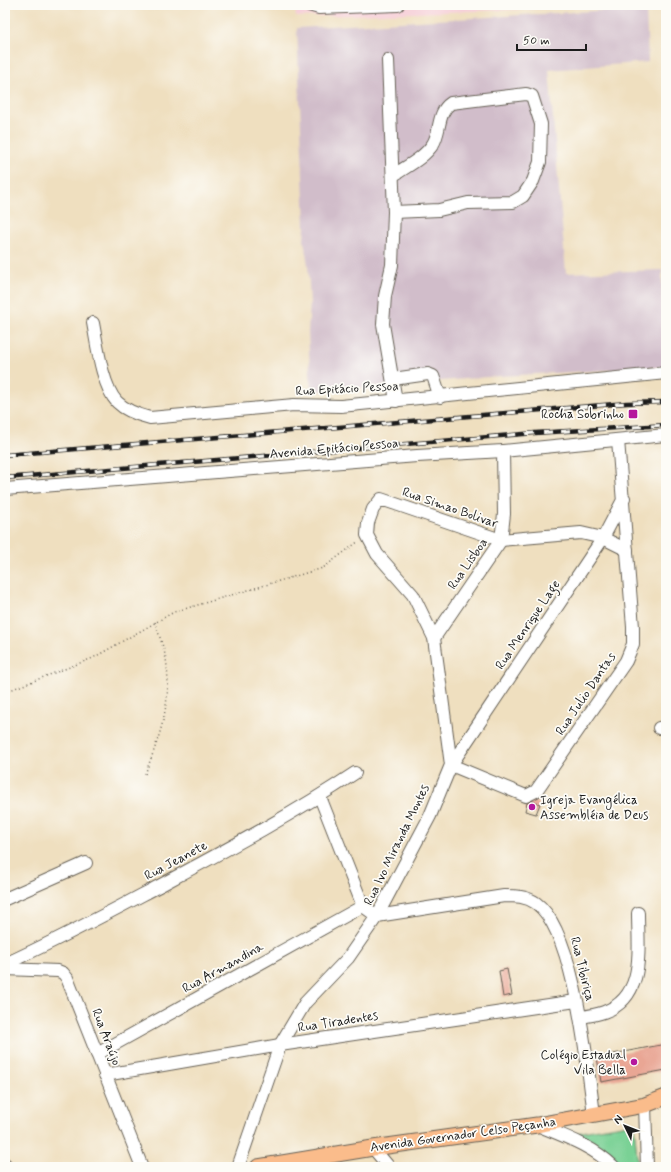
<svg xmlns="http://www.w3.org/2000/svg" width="671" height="1172" font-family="Mynerve,sans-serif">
<rect width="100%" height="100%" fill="#fdfcf7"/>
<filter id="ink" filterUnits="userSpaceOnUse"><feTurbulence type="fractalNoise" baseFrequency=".025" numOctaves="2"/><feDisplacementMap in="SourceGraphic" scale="8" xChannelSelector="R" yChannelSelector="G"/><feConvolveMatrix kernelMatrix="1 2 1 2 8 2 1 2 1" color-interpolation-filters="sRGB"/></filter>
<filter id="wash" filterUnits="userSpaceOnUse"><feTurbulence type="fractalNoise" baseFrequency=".012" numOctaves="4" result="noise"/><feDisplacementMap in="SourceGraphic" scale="16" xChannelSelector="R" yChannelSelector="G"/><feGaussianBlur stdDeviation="0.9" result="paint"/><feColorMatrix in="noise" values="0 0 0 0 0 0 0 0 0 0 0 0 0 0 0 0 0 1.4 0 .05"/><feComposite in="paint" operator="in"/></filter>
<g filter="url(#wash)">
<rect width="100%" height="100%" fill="#efdfbf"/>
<path fill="#f6cfd8" d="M295,5h356l-355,12z"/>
<path fill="#d1bdca" d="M646,8l2,54 -99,8 17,203 96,-3v31h4v66l-166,9 -189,16 -3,-60 2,-28 -2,-39 -4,-25 1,-13 -8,-199z"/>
<path fill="#7ad195" stroke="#4b7658" d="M634,1123l4,44h-17l-45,-34z"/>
<g id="blocks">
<g fill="#e9a694">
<path d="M532,801l8,3 -4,10 -11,-3 2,-8z"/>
<path d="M507,969l5,26 -9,2 -4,-26z"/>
<path d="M666,1044v26l-65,12 -4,-25z"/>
</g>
</g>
</g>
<g filter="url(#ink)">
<use href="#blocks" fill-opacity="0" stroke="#666055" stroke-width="1"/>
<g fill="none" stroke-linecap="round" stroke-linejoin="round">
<defs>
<g id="minor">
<path d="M309,5l10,3 79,-3"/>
<path d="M388,60l6,152 -2,53 -7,31 -2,28 13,77"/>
<path d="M394,175c13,-9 30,-17 39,-31 8,-13 4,-32 18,-41l75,-9 6,2 9,28 -1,38 -7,19 -10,15 -10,6 -45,1 -29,7 -45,2"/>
<path d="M93,323c4,21 9,63 24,79 9,9 21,13 33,16l144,-13 47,1 325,-33"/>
<path d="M393,379l35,-5 5,2 7,21"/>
<path d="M618,440l15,187v17l-7,17 -90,130 -10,5 -75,-31 152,-227 21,-40"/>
<path d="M5,489l412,-33 86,-5 163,-16"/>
<path d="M434,638l67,-98 3,-26 -1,-63"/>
<path d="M659,728l7,-1"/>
<path d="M320,797l43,109 14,10 127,-20c11,0 22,0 32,7 39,28 51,162 58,211"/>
<path d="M5,899l81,-36"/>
<path d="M5,964c53,-24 103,-51 154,-78 67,-36 133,-71 196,-113"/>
<path d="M5,969l53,2 5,2 4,5 75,189"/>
<path d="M580,1017c8,-1 16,-2 24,-5 42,-15 34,-63 34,-99"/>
<path d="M97,1054l266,-148"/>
<path d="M105,1075l175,-30 296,-44"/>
<path d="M645,1105l2,62"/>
<path d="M537,1125c27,11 56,21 77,42"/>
<path d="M373,1148l16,19"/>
<path d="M5,1164l1,3"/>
<path d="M238,1167l42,-122 25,-42 43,-45 29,-42 53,-100 21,-51 -17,-127 -21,-43 -36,-41 -10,-19 1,-12 5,-14 8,-10 120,41 80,-7 22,5 24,12"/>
</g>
<path id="major" d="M258,1167l115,-19 164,-23 108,-20 21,-8"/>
</defs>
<use href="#minor" stroke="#666055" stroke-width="14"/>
<use href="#major" stroke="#666055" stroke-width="17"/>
<g stroke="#666055" stroke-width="1.5" stroke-dasharray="1 3" stroke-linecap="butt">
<path d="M5,692l88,-34 81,-46 149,-44 36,-27"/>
<path d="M145,774c14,-35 26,-69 22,-107 -1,-15 -8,-31 -12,-45"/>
</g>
<use href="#minor" stroke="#fff" stroke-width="12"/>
<use href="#major" stroke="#fabc8b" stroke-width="15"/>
<defs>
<g id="rail">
<path d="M5,455l622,-52 39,-1"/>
<path d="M5,478l530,-45 131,-8"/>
</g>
</defs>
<use href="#rail" stroke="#1c1c1c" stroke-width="4.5"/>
<use href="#rail" stroke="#fdfcf7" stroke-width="3" stroke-dasharray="9" stroke-linecap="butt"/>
</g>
</g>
<g fill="#b5179e" stroke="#fdfcf7" stroke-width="1.5">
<rect x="628" y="409" width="10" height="10" rx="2"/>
<circle cx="532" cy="807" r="4"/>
<circle cx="634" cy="1062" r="4"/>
</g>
<g text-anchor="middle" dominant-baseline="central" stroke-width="3.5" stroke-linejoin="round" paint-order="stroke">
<g font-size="13" fill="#1c1c1c" stroke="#fdfcf7">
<text transform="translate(347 389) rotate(-3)">Rua Epitácio Pessoa</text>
<text transform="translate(334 449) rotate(-5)">Avenida Epitácio Pessoa</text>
<text transform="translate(450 508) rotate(19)">Rua Simao Bolivar</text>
<text transform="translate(468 564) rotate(-55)">Rua Lisboa</text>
<text transform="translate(528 625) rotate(-56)">Rua Menrique Lage</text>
<text transform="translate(586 694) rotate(-56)">Rua Julio Dantas</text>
<text transform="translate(397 845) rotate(-64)">Rua Ivo Miranda Montes</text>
<text transform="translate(176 861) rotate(-28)">Rua Jeanete</text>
<text transform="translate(223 968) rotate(-29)">Rua Armandina</text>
<text transform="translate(582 969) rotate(76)">Rua Tibiriça</text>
<text transform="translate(338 1022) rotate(-9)">Rua Tiradentes</text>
<text transform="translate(106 1037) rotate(69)">Rua Araújo</text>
<text transform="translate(463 1135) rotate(-8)">Avenida Governador Celso Peçanha</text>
</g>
<g font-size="13" fill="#1c1c1c" stroke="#fdfcf7" text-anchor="end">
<text x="624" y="414">Rocha Sobrinho</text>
<text x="540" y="800" text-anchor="start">Igreja Evangélica<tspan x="540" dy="15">Assembléia de Deus</tspan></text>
<text x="626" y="1055">Colégio Estadual<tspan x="626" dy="15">Vila Bella</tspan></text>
</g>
</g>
<rect width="671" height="1172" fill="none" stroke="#fdfcf7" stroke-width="20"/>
<g transform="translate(625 1126) rotate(313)" stroke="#fdfcf7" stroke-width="3" paint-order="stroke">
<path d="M0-3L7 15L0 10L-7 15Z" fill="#1c1c1c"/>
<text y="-6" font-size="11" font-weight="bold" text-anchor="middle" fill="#1c1c1c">N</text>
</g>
<path d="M517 44v6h69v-6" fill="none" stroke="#1c1c1c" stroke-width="2"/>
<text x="523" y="44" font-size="12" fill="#1c1c1c" stroke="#fdfcf7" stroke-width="3" paint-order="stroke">50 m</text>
</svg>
